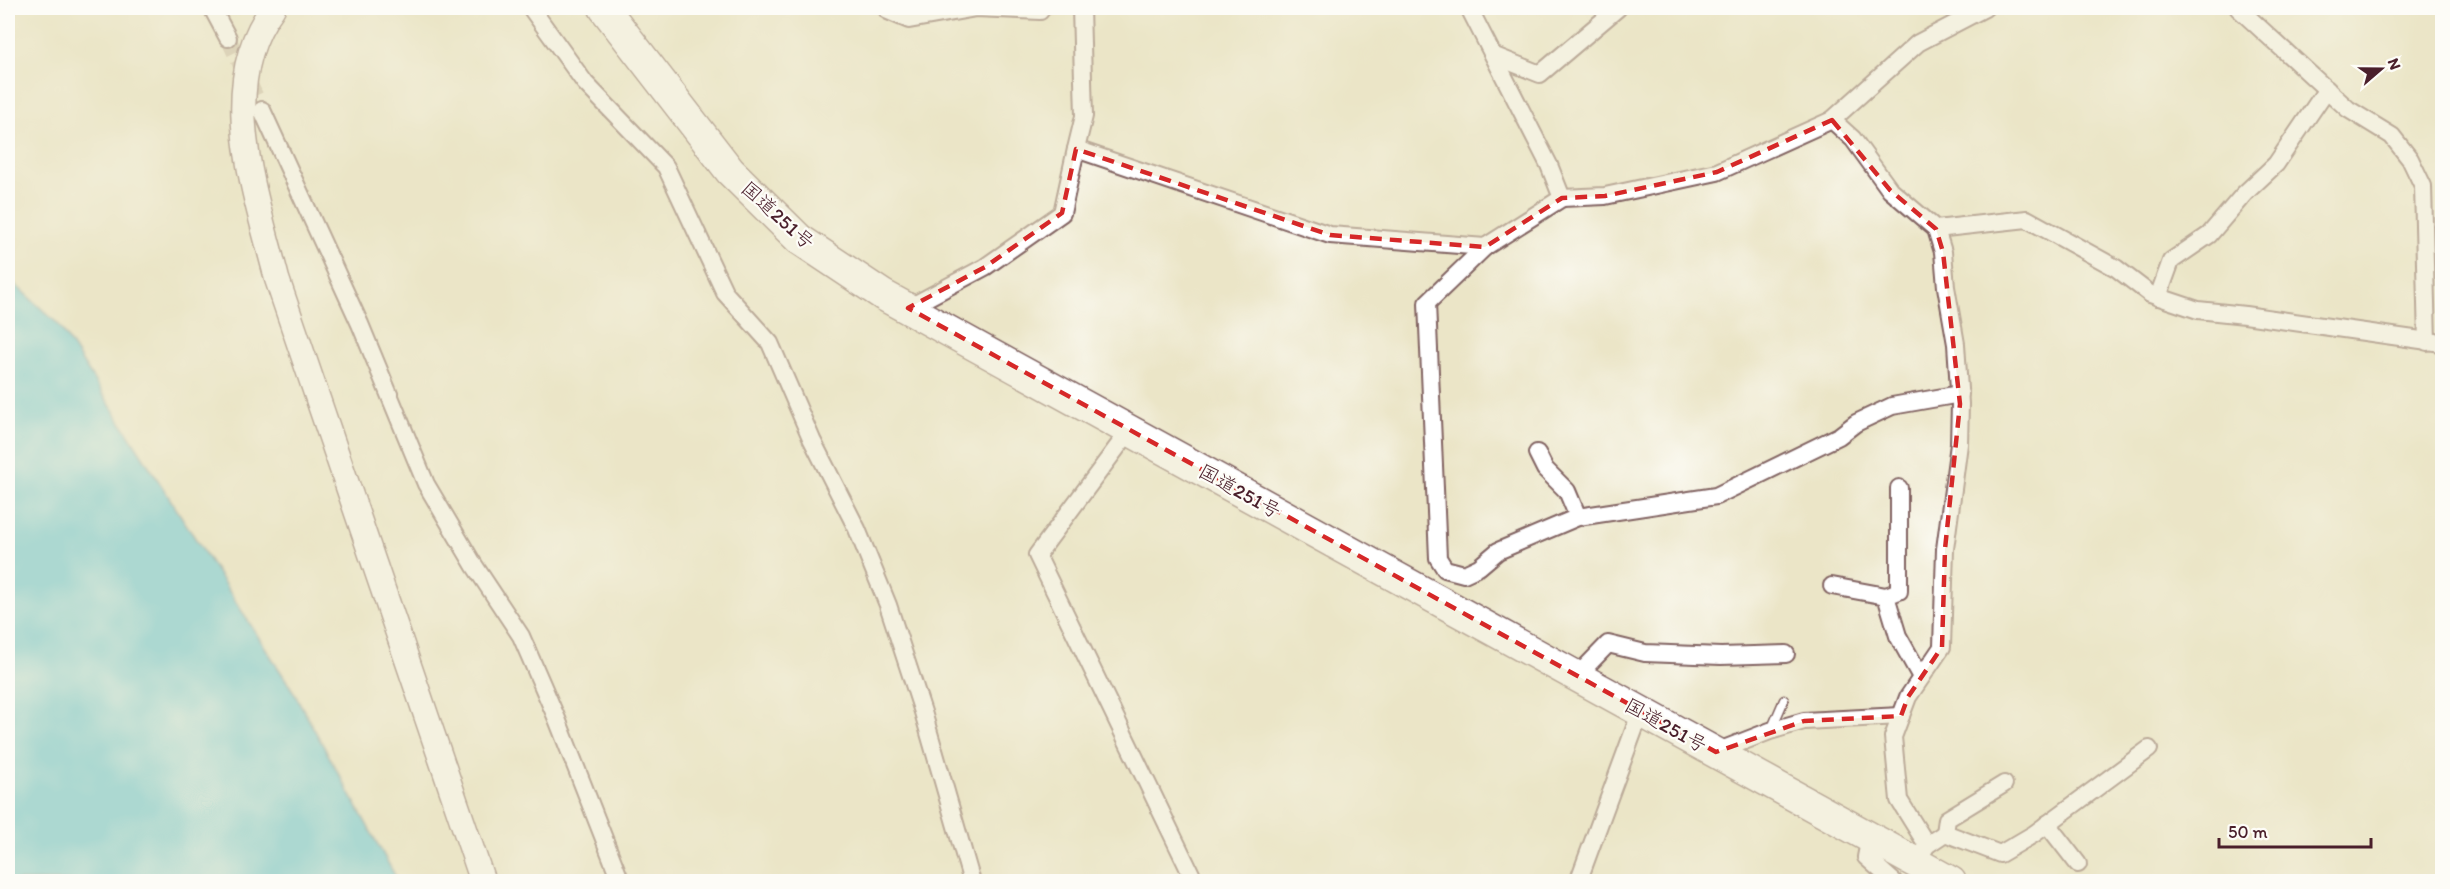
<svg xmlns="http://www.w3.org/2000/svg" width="2450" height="889" font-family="Itim,'Klee One',sans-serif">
<rect width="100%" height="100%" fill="#fdfcf7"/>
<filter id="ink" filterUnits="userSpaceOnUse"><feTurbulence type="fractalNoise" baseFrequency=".0167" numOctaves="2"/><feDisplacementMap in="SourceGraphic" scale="12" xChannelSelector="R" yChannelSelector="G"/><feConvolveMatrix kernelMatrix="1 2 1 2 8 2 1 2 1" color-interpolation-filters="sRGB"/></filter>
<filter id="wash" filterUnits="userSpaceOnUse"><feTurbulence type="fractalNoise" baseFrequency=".008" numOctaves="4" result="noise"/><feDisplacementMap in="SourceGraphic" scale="24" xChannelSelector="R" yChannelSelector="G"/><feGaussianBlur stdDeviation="1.35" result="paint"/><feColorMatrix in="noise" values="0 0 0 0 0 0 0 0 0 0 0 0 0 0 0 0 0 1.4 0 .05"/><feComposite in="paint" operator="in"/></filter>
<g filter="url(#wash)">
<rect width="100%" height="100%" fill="#ebe5c7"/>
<path fill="#61c8dd" stroke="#567484" stroke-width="1.5" d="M8,278l50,46 235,367 105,190h-390z"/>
</g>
<g filter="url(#ink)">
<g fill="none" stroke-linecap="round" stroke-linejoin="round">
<path stroke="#cbbda8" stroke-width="16" stroke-dasharray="16 8" stroke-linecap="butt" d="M228,38l34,72"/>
<defs>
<path id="lane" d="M1771,730l13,-30"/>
<g id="street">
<path d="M212,8l16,30"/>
<path d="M531,8l54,75 81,84 59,126 45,50 42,97 45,89 31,76 35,107 49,170"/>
<path d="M886,8l2,3 21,9 67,-12 64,3 2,-3"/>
<path d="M1081,8l3,108 -8,33 254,86 155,12 77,-49"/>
<path d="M1469,8l80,157 13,33 43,-2 112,-24 115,-52 21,19 37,51 46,39 7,23 3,35 10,57 4,60 -1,40 -14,105 -3,98 -34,50 -15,40 6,63 28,45"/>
<path d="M2238,8l110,101 44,27 18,23 13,27 4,156"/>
<path d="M1495,56l45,18 78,-66"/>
<path d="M262,110l98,214 66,160 48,81 47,71 36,83 64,163"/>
<path d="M1832,120l86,-77 67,-35"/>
<path d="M1936,229l91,-10 89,49 34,26 48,16 47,5 197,28"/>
<path d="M1485,247l-58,56 11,255 7,11 19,5 15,-7 19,-16 80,-34 138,-21 123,-60 17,-13 36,-17 68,-12"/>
<path d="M2158,297l13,-36 38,-26 35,-41 32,-30 51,-75"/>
<path d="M908,308l77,-41 77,-54 14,-64"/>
<path d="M1130,430l-93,125 158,327"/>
<path d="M1537,453l8,16 22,22 11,26"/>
<path d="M1899,488v103l-13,5 12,40 23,41"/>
<path d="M1832,586l54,10"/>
<path d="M1577,676l31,-32 37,9 76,3 65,-2"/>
<path d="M1716,752l54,-21 34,-10 97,-5"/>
<path d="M2047,824l31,40"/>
<path d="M1945,833l2,-14 57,-35"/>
<path d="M1870,837l-4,20 28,25"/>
<path d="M1922,853l5,-8 18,-12 55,21 34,-20 115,-85"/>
<path d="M1578,882l63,-171"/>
</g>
<path id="secondary" d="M273,8c-58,77 -17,187 4,271l206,603"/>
<path id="highway" d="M604,8l126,163 69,68 84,56 1068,587"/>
</defs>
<use href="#lane" stroke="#826462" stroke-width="11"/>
<use href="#street" stroke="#826462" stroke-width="20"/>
<use href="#secondary" stroke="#826462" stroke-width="27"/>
<use href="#highway" stroke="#826462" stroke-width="33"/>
<use href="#lane" stroke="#fff" stroke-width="8"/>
<use href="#street" stroke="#fff" stroke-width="16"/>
<use href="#secondary" stroke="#fff" stroke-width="24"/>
<use href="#highway" stroke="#fff" stroke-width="30"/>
</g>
</g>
<path d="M0 0H2450V889H0ZM1832,120l58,70 46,39 7,23 17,152 -15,145 -3,98 -34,50 -7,19 -97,5 -88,31 -808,-444 77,-41 77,-54 14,-64 254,86 155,12 77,-49 43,-2 112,-24z" fill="#ebe5c7" fill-opacity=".55" fill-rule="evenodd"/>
<path fill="none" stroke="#d62828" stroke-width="4.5" stroke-dasharray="12 8" stroke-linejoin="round" d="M1832,120l58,70 46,39 7,23 17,152 -15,145 -3,98 -34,50 -7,19 -97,5 -88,31 -808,-444 77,-41 77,-54 14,-64 254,86 155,12 77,-49 43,-2 112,-24z"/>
<g text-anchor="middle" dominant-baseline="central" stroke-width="4.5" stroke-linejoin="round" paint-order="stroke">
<g font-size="20" fill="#4a1f2b" stroke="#fdfcf7">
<text transform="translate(778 215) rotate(42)">国道251号</text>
<text transform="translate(1240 491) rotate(29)">国道251号</text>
<text transform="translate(1666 725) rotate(29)">国道251号</text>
</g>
</g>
<rect width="2450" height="889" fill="none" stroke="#fdfcf7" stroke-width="30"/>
<g transform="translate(2381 69) rotate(70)" stroke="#fdfcf7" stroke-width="4.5" paint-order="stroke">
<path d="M0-4.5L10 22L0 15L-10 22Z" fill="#4a1f2b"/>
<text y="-9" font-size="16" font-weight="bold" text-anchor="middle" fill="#4a1f2b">N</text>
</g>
<path d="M2219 838v9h152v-9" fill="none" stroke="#4a1f2b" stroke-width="3"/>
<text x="2228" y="838" font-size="18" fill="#4a1f2b" stroke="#fdfcf7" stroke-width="4.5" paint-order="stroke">50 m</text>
</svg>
